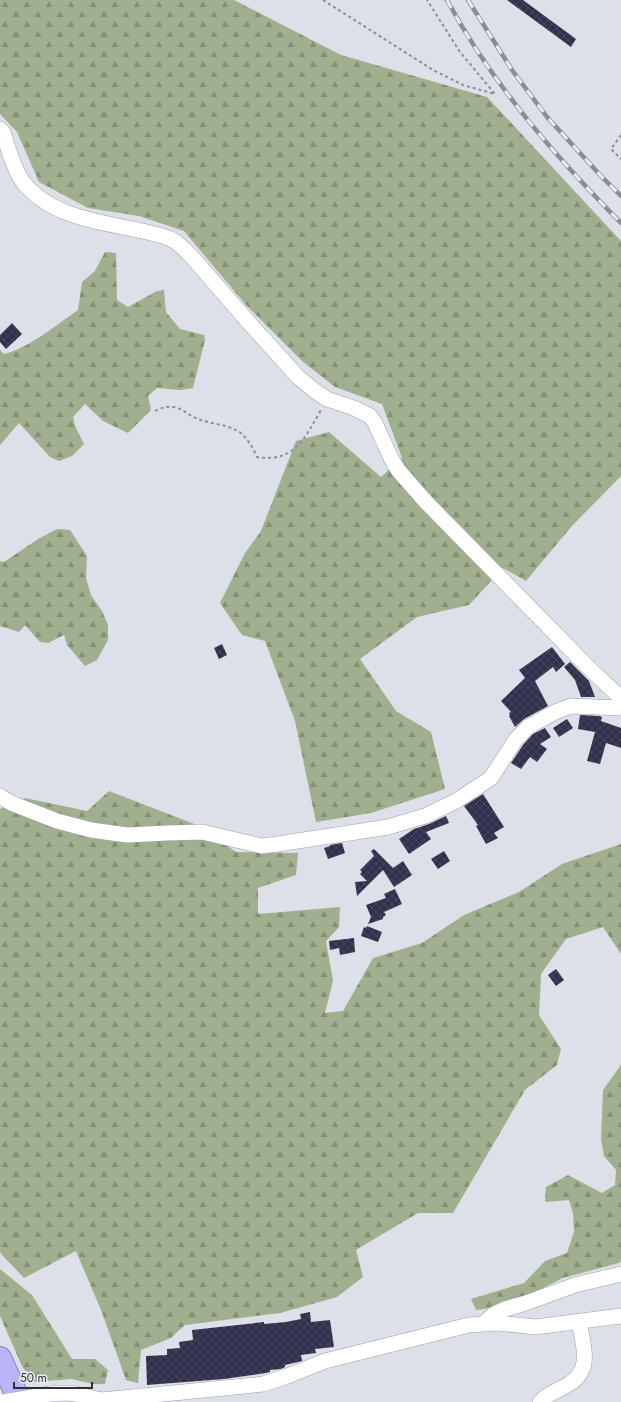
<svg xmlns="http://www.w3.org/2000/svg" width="621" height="1402" font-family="Jost,sans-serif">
<defs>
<pattern id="forest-firs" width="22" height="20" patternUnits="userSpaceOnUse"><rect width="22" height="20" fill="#a0b08e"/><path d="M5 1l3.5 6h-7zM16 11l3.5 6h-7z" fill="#839075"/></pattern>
<pattern id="building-cross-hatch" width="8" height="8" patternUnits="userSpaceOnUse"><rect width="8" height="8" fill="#31314d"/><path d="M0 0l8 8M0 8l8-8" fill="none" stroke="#47475f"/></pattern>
</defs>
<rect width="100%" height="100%" fill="#dde0e8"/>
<g fill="url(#forest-firs)">
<path d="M0,0h234l107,55 146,42 134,144v235l-50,51 -45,54 -23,-13 -34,37 -52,12 -57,42 36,52 35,21 14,57 -74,24 -55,9 -21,-101 -30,-80 -23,-6 -22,-32 25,-50 16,-22 35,-90 33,-9 52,45 21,-19 -20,-54 -47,-17 -33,-26 -56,-56 -62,-74 -45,-15 -51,-8 -49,-26 -22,-50 -17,-18z"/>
<path d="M105,252l11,1 1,47 11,7 29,-16 7,-1 2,22 14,17 24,6 1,5 -12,48 -13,2 -23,-2 -9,8 3,14 -23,23 -25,-12 -18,-17 -12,13 2,9 9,18 -12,12 -13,5 -9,-4 -31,-34 -19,22v-95l4,4c23,-5 54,-30 74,-44l4,-28 13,-11z"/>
<path d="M57,529l13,1 17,26 -1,22 5,17 11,16 6,14v15l-11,20 -12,6 -18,-21 -3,-10 -16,8 -8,-1 -15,-17 -6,7 -19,-6v-65l4,1 34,-23z"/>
<path d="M109,791l88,34 39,27 62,1 -2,22 -38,13v26l82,-7 -1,20 -13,14 7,40 -8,32 18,-2 30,-53 49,-15 42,-28 55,-23 43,-28 59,-20v110l-18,-27 -37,12 -25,35 -2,41 22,34 -4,16 -32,25 -72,123h-35l-62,37 7,27 -26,20 -57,16 -95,12 -14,13 -30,12 -3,33 -12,-3 -25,-70 -25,-59 -52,27 -21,-22 -3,-4v-443l25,-11 62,13z"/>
<path d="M621,1065v196l-2,2 -56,15 -32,16 -37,14 -18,2 -5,-11 53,-16 21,-22 22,-8 7,-21 -1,-19 -4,-13 -24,2 1,-15 22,-12 34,18 13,-8 1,-15 -12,-14 -3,-17 2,-49z"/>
<path d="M0,1269l32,26 40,64h23l13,11 -3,14h-13l-20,-5 -40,3 -10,-16 -22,-50z"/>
</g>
<g fill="url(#building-cross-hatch)">
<path d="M507,0h16l53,39 -5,8z"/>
<path d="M12,323l10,11 -16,15 -6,-7v-7z"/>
<path d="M222,644l5,11 -8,4 -5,-11z"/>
<path d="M552,647l13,17 -9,8 -3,-5 -18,14 13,25 -24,13 -9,8 -6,-11 1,-1 -1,-2 2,-1 -10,-11 24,-23 -6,-8z"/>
<path d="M570,662l19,19 6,16h-14l-6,-17 -11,-13z"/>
<path d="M580,715l19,1 3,1 -1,4 20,7v20l-15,-5 -6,21 -13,-3 8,-29 -17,-3z"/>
<path d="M567,719l6,9 -14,9 -6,-9z"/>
<path d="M545,728l6,9 -11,7 7,5 -10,13 -7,-5 -9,12 -10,-6 12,-18 10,-11z"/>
<path d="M483,794l21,33 -10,6 4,5 -12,6 -10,-18 2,-1 -14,-19z"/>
<path d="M446,816l3,7 -23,9 5,7 -22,15 -10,-15 15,-10 15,-5z"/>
<path d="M342,843l3,10 -17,6 -4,-11 6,-2v-1z"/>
<path d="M374,849l19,19 10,-7 9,14 -18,12 -11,-17 -26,26 -2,-14 12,-1 -7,-7 2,-2 -2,-2 14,-14 -3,-5z"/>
<path d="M444,851l6,10 -12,8 -7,-10z"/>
<path d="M395,889l7,15 -18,8 2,3 -3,2v2l-15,5 3,-7 -5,-12 20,-7 -2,-4z"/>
<path d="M367,926l15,6 -4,10 -17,-6 3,-9 2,1z"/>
<path d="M354,938l1,14 -15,3 -1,-7 -9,2 -1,-9z"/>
<path d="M556,969l8,11 -8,6 -8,-11z"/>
<path d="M310,1312l1,10 19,-2 4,27 -19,2 1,4 -15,2 1,6 -17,4v2l-4,2 -11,1v2l-4,1 -42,6 -77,6 -1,-29 21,-1v-6l13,-1 -1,-6 14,-2 -1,-10 72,-8v2l22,-2 15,-3 -1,-5z"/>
</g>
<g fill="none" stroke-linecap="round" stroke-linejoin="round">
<defs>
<g id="minor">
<path d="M0,129l3,3c5,16 10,36 20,50 26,33 71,39 110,47 13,3 26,5 38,10 8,4 14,11 21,18l59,68 47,52 17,14 12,8 27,9 16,8 5,7 16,35 7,12 28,32 165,168 30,28"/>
<path d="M0,796l11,7 46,18 34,9 36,5 40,-2 35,-1 60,14 16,-2 110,-17 37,-11 31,-15 35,-23 25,-39 12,-12 27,-15 16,-6 50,2"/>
<path d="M484,1323l10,-9 11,-5 21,-6 49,-18 46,-11"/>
<path d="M50,1394c10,-1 20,-2 30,1 7,2 14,4 22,5l143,-14 18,-2 22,-7 40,-16 144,-36 29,-2 37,4 86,-11"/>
<path d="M540,1402c9,-10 18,-11 29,-18 24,-14 14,-40 10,-62"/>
</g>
<path id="highway" d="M0,1358l20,44"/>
</defs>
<use href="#minor" stroke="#9d9fa7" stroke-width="16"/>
<use href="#highway" stroke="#8986b3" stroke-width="24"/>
<g stroke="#8c8e94" stroke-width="2" stroke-dasharray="3 3" stroke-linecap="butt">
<path d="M323,0l110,70 30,15 32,9 -35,-42 -33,-52"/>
<path d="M621,135l-10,14 10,10"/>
<path d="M155,411c6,-3 12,-5 18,-4 10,1 16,9 25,12 15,6 32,5 44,15 7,7 11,14 15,23 37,6 48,-19 64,-47"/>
</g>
<use href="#minor" stroke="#fff" stroke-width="15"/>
<use href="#highway" stroke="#b9b5f8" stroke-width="22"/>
<defs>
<g id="rail">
<path d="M447,0c45,84 108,156 174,223"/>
<path d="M468,0l44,70 35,47 54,59 20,20"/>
</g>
</defs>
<use href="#rail" stroke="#8b8d93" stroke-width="4.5"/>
<use href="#rail" stroke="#eaedf5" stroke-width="3" stroke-dasharray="9" stroke-linecap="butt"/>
<defs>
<path id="minor-bridge" d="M3,1402l47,-8"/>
</defs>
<use href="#minor-bridge" stroke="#9d9fa7" stroke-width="16" stroke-linecap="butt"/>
<use href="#minor-bridge" stroke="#fff" stroke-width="15"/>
</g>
<path d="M14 1382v6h78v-6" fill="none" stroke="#2f3033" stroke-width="2"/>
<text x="20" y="1382" font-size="12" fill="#2f3033" stroke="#eaedf5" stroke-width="3" paint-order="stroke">50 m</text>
</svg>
